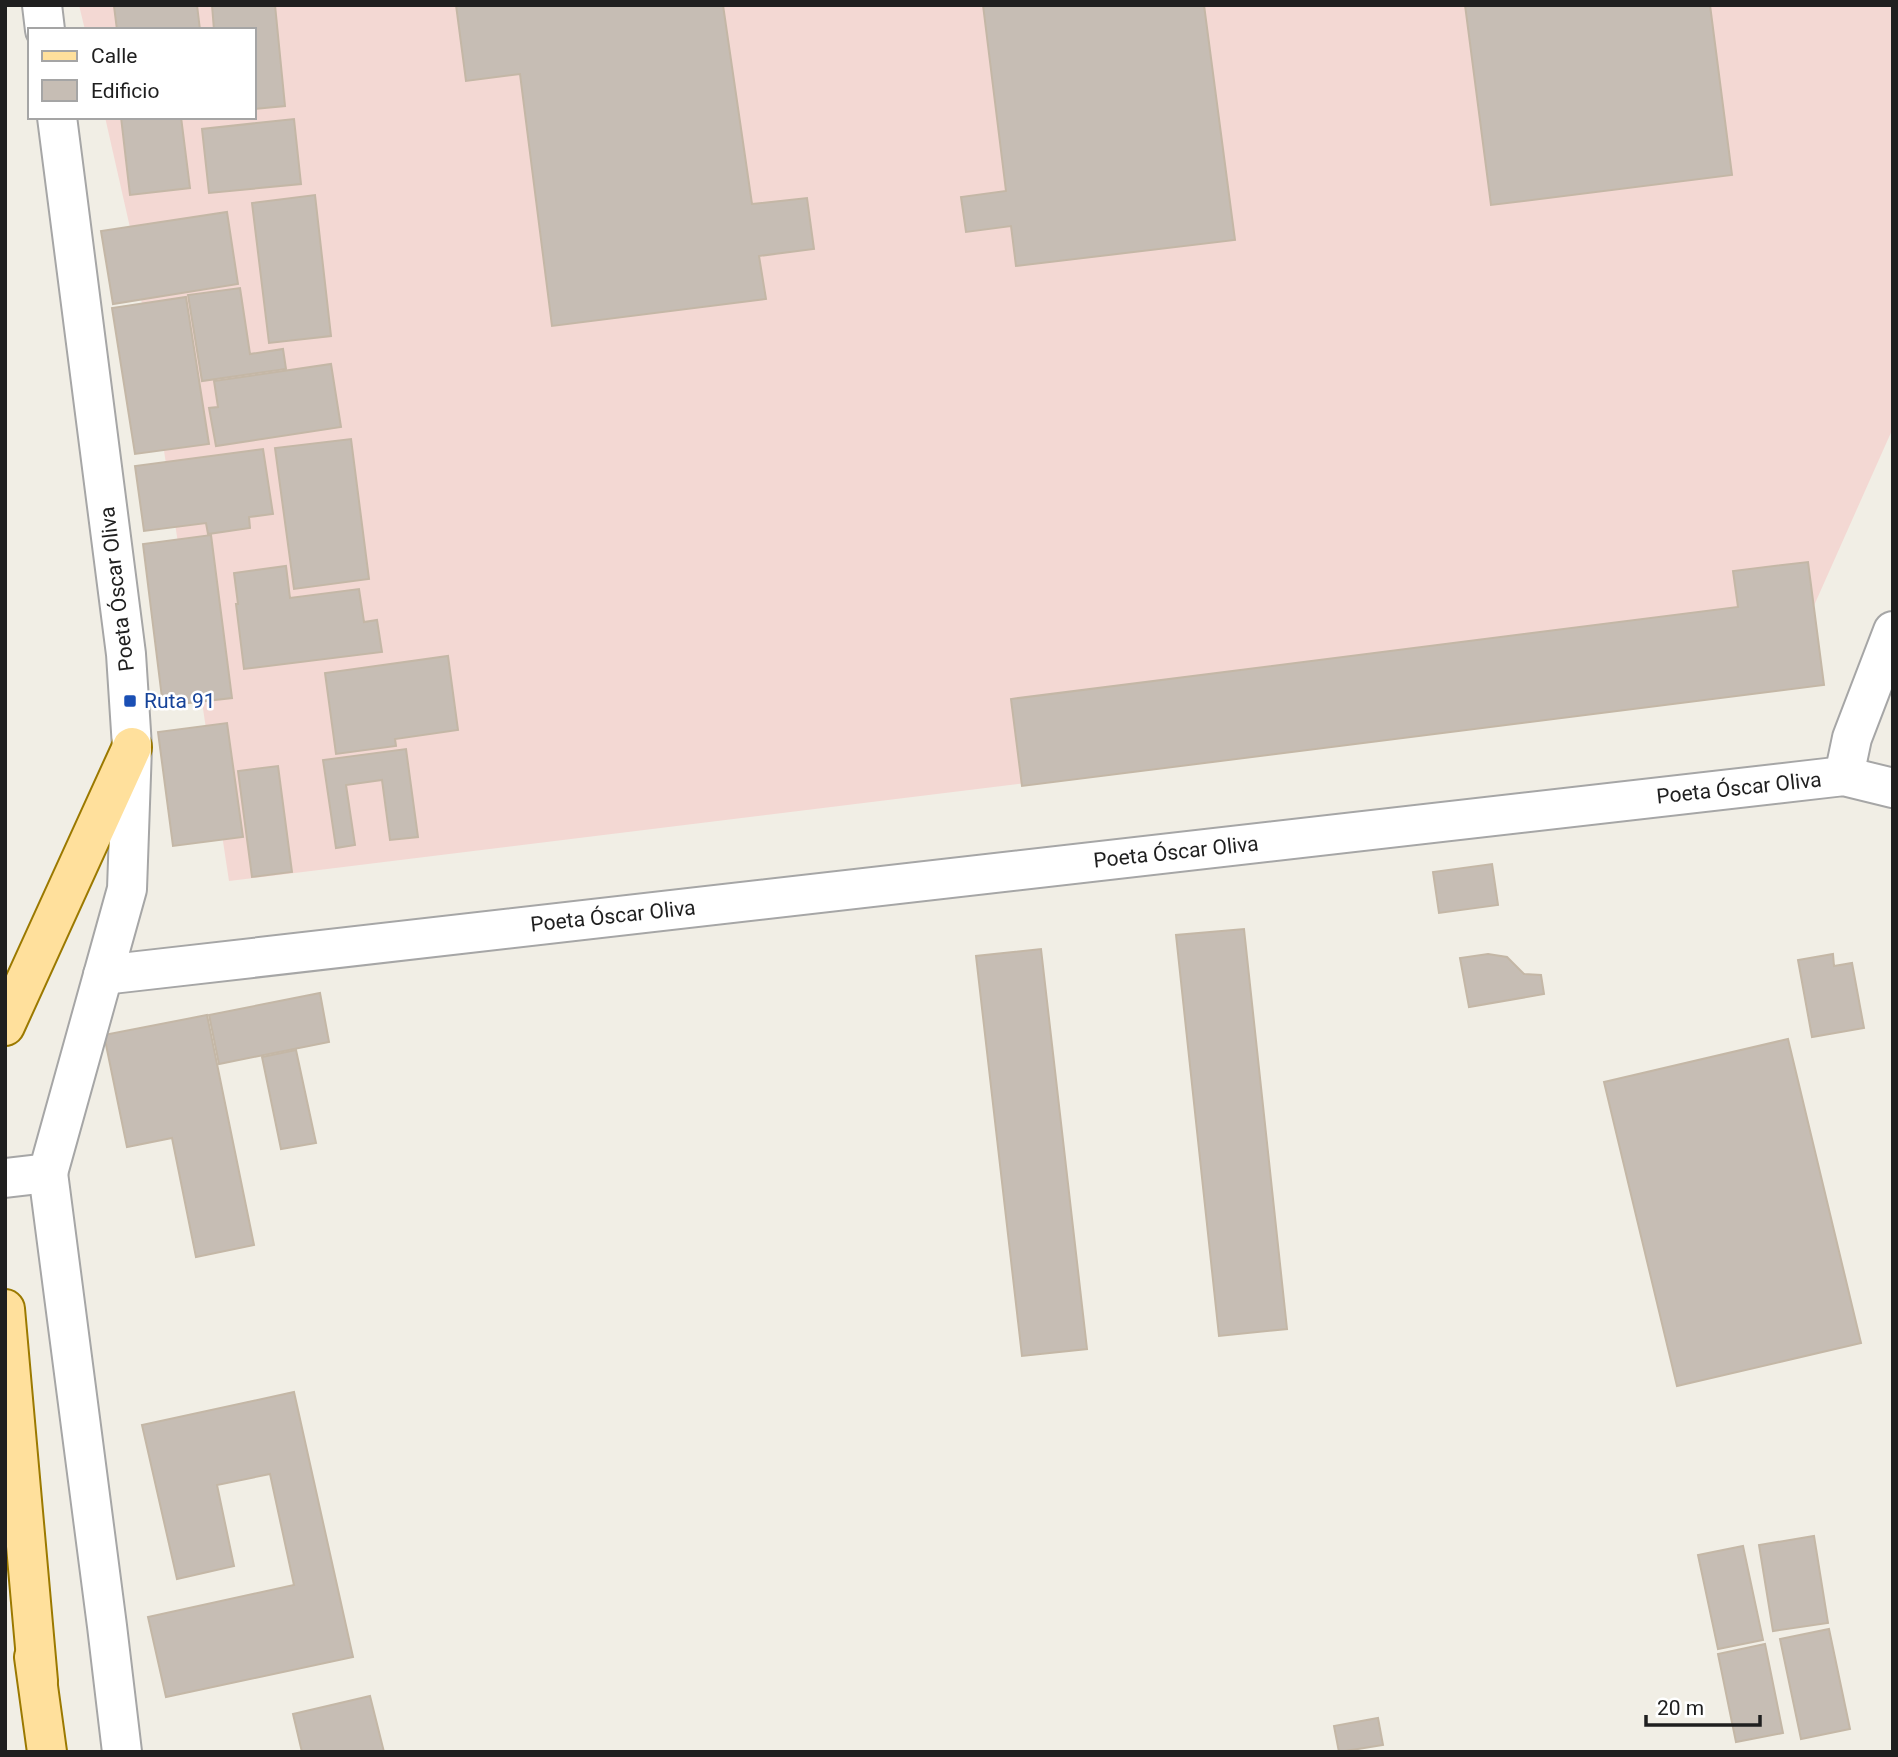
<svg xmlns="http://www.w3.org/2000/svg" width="1898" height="1757" font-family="Roboto,sans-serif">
<rect width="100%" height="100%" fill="#f1eee5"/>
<path fill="#f3d8d3" d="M79,5h1814v423l-117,263 -1547,190 -98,-649 -26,-115h149v-87h-169z"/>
<g fill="#c6bdb4" stroke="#c4b7a6" stroke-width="2">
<path d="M197,5l3,25h-83l-3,-24z"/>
<path d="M212,5h63l10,101 -31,3v-79h-40z"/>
<path d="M456,5h267l29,199 55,-6 7,51 -55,7 7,43 -214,27 -32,-252 -54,7z"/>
<path d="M983,5h221l31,235 -219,26 -5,-40 -45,6 -5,-35 45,-6z"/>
<path d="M1465,5h245l22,170 -241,30z"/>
<path d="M121,117h60l9,71 -60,7z"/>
<path d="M294,119l7,65 -92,9 -7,-64z"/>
<path d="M315,195l16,141 -62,7 -17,-140z"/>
<path d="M227,212l11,72 -125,20 -12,-73z"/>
<path d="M240,288l10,66 33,-5 3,20 -84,12 -14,-86z"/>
<path d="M186,297l23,147 -74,10 -23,-146z"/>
<path d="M331,364l10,63 -125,19 -7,-38 9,-1 -4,-26z"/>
<path d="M351,439l18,140 -75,10 -19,-141z"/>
<path d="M263,449l10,65 -24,3 1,11 -42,6 -2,-11 -62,8 -9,-65z"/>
<path d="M211,535l21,163 -69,8 -20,-162z"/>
<path d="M1808,562l16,123 -802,101 -11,-87 727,-92 -5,-36z"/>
<path d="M286,566l4,32 69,-9 5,33 13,-2 5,32 -138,17 -8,-65h2l-4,-31z"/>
<path d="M448,656l10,74 -63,9 1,7 -60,8 -11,-81z"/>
<path d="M227,723l16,114 -70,9 -15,-114z"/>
<path d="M406,749l12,88 -28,3 -8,-60 -36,5 9,60 -19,3 -13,-88z"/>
<path d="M278,766l14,106 -40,5 -14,-106z"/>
<path d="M1492,864l6,41 -59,8 -6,-41z"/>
<path d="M1244,929l43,400 -68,7 -43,-401z"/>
<path d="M1041,949l46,400 -65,7 -46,-400z"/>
<path d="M1488,954l19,3 17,17 17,1 3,19 -75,13 -9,-49z"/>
<path d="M1833,954l1,12 18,-3 12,65 -52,9 -14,-77z"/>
<path d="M320,993l9,49 -110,22 -10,-49z"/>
<path d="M207,1015l47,230 -58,12 -24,-119 -45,9 -23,-112z"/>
<path d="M1788,1039l73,304 -184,43 -73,-304z"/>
<path d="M296,1050l20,93 -35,6 -19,-92z"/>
<path d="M294,1392l59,265 -187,40 -18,-80 146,-32 -24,-111 -53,11 17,81 -57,13 -35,-154z"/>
<path d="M1814,1536l14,87 -55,8 -14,-86z"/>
<path d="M1743,1546l20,94 -45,9 -20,-94z"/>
<path d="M1829,1629l21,100 -49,10 -21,-100z"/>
<path d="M1765,1644l18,89 -47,9 -18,-88z"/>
<path d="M370,1696l14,56h-82l-9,-38z"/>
<path d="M1378,1718l5,27 -44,7 -5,-26z"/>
</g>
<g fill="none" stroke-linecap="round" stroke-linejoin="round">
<defs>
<g id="minor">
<path d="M42,5l3,25"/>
<path d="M1844,776l8,-38 41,-107"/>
<path d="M103,975l1741,-199 49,12"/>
<path d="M48,1173l59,453 15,126"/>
<path d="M5,1178l43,-5 79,-284 5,-142 -6,-93 -69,-537"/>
</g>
<g id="major">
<path d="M5,1026l127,-279"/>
<path d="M5,1309l33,372"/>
<path d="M34,1657l13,95"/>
</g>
</defs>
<use href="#minor" stroke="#a6a6a6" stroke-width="42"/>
<use href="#major" stroke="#9b7900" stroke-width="42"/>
<use href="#minor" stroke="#fff" stroke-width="38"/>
<use href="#major" stroke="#ffe09c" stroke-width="38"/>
</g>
<rect fill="#1a4fb4" stroke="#fff" stroke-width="2.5" x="123" y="694" width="14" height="14" rx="3.5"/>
<g text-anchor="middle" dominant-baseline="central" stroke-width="5" stroke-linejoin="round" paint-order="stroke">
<g font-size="21" fill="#1f1f1f" stroke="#fff">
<text transform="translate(117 589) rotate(-97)">Poeta Óscar Oliva</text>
<text transform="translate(1739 788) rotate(-6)">Poeta Óscar Oliva</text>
<text transform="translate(1176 852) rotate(-6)">Poeta Óscar Oliva</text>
<text transform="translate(613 916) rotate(-6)">Poeta Óscar Oliva</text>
</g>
<g font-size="21" fill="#164399" stroke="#fff" text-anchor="start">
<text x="144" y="701">Ruta 91</text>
</g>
</g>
<rect width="1898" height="1757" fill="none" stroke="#1f1f1f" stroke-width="14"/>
<rect x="28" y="28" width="228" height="91" fill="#ffffff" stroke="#a5a5a5" stroke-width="2"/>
<rect x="42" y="51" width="35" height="10" fill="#ffe09c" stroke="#a5a5a5" stroke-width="2"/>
<text x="91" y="63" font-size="21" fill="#1f1f1f">Calle</text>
<rect x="42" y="80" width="35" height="21" fill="#c6bdb4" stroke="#a5a5a5" stroke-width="2"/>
<text x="91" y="98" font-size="21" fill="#1f1f1f">Edificio</text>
<path d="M1646 1715v10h114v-10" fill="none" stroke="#1f1f1f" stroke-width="3.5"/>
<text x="1657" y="1715" font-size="21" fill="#1f1f1f" stroke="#ffffff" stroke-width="5" paint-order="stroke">20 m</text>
</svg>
